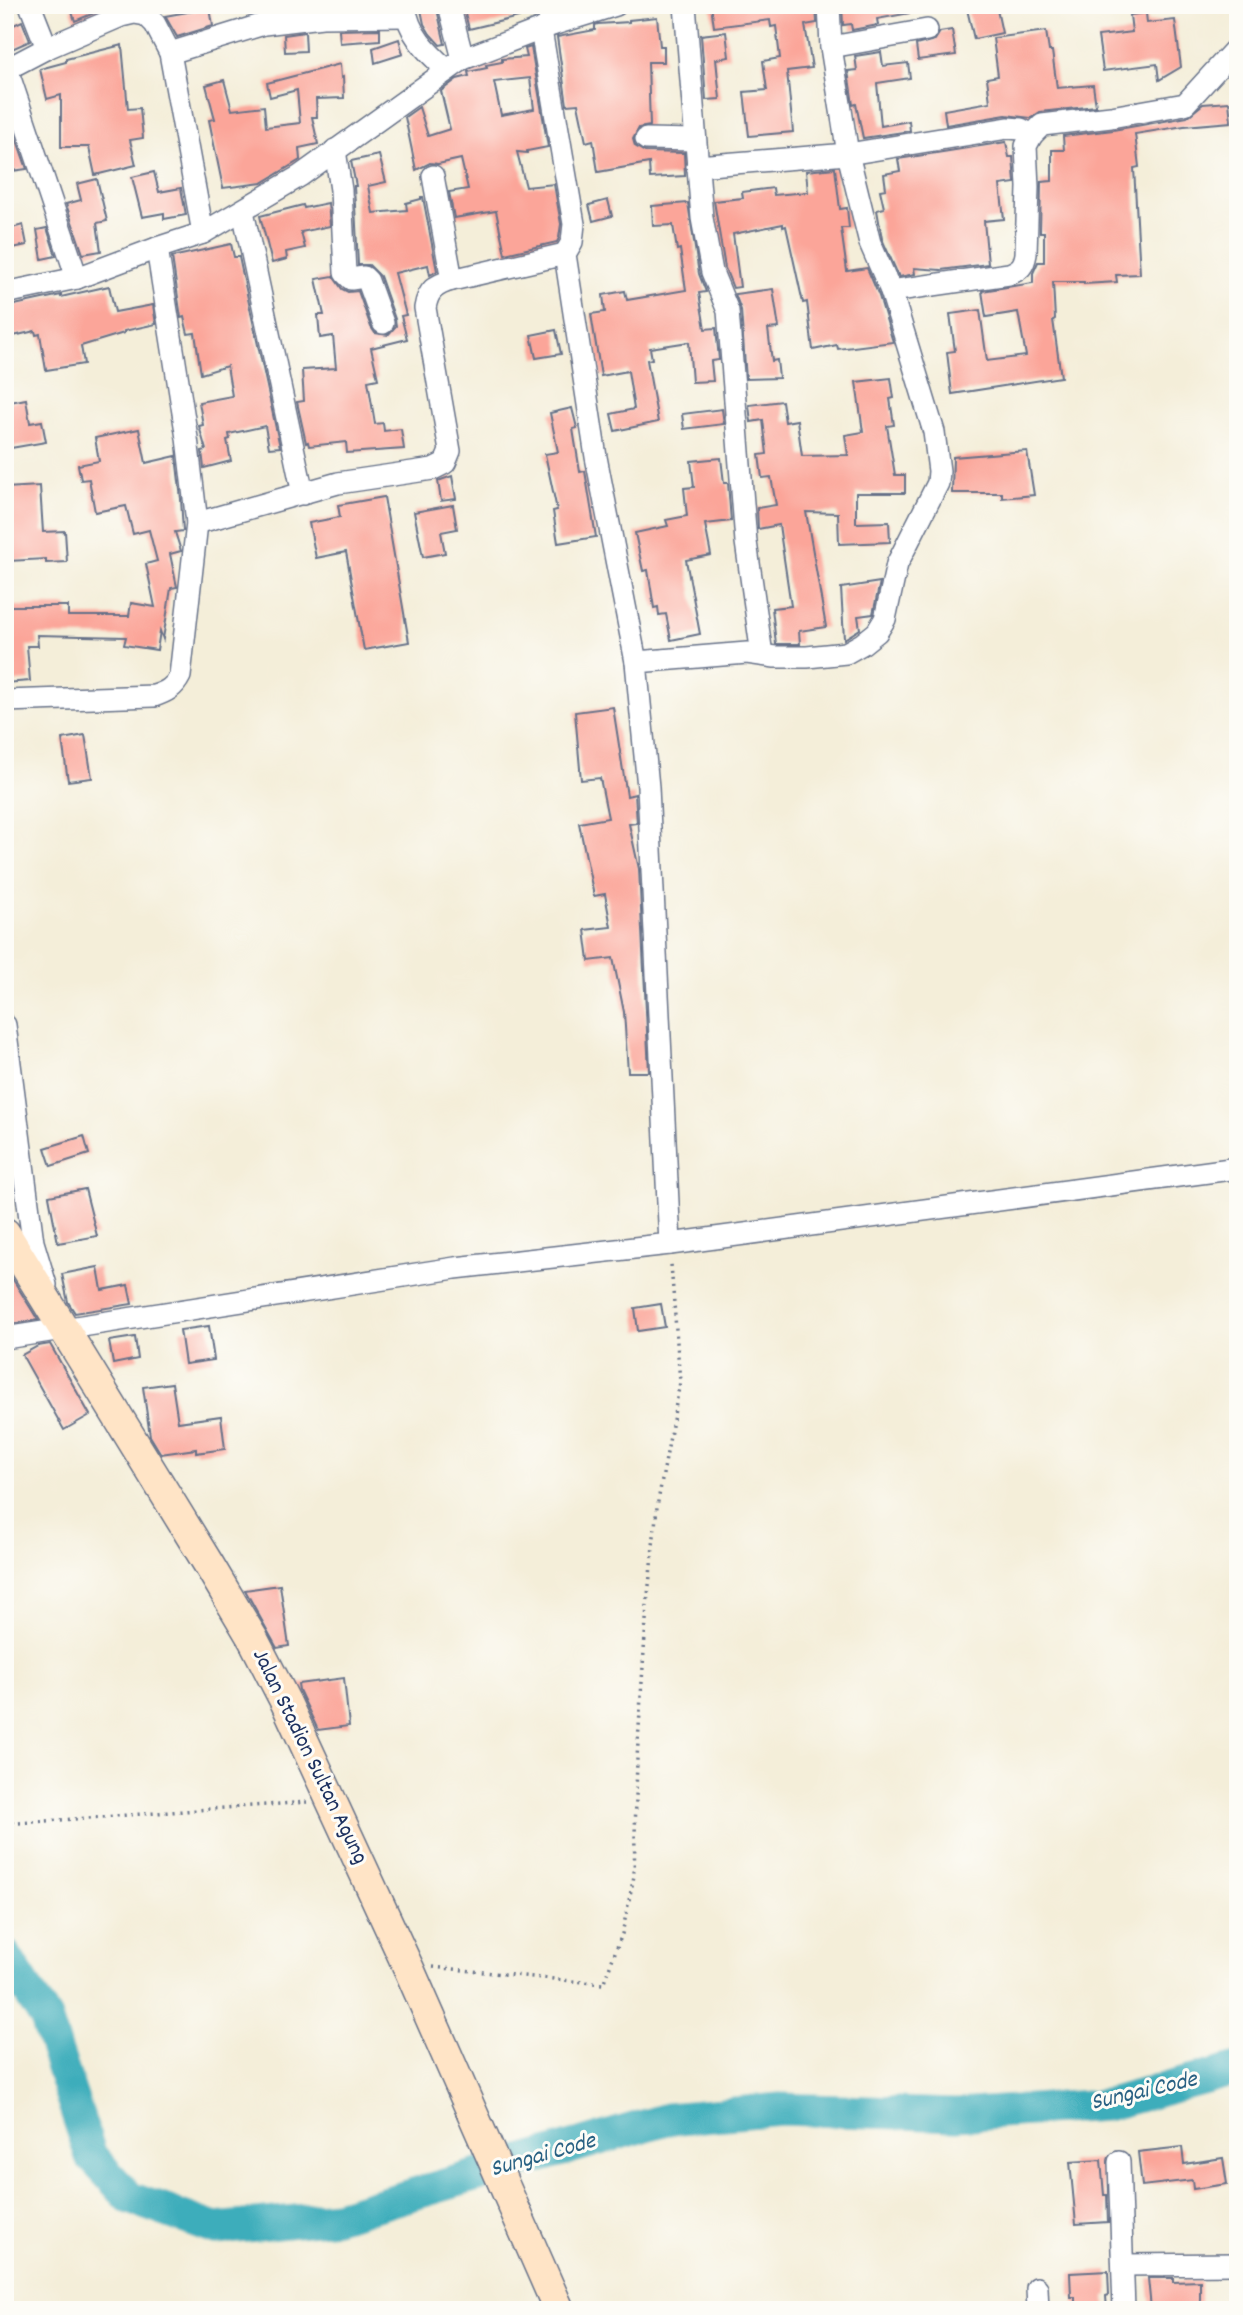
<svg xmlns="http://www.w3.org/2000/svg" width="1243" height="2315" font-family="Dekko,sans-serif">
<rect width="100%" height="100%" fill="#fdfcf7"/>
<filter id="ink" filterUnits="userSpaceOnUse"><feTurbulence type="fractalNoise" baseFrequency=".0143" numOctaves="2"/><feDisplacementMap in="SourceGraphic" scale="14" xChannelSelector="R" yChannelSelector="G"/><feConvolveMatrix kernelMatrix="1 2 1 2 8 2 1 2 1" color-interpolation-filters="sRGB"/></filter>
<filter id="wash" filterUnits="userSpaceOnUse"><feTurbulence type="fractalNoise" baseFrequency=".00686" numOctaves="4" result="noise"/><feDisplacementMap in="SourceGraphic" scale="28" xChannelSelector="R" yChannelSelector="G"/><feGaussianBlur stdDeviation="1.57" result="paint"/><feColorMatrix in="noise" values="0 0 0 0 0 0 0 0 0 0 0 0 0 0 0 0 0 1.4 0 .05"/><feComposite in="paint" operator="in"/></filter>
<g filter="url(#wash)">
<rect width="100%" height="100%" fill="#f4eed9"/>
<g fill="none" stroke-linecap="round" stroke-linejoin="round">
<path stroke="#3eadbb" stroke-width="33" d="M5,1955l41,64 45,137 39,42 86,31 120,-12 331,-98 114,-10 175,6 149,-10 133,-36"/>
</g>
<g id="blocks">
<g fill="#fba599" fill-rule="evenodd">
<path d="M81,5h32l-38,16 -4,-12z"/>
<path d="M420,5h16l9,39 -5,1 -10,-11 -6,-10z"/>
<path d="M463,5h70l2,8 -66,16z"/>
<path d="M711,5h105l1,18 -12,2 7,43 -25,3 6,61 -44,4 -5,-44 23,-2 -4,-29 17,-3 -4,-32 -5,1 -1,-7 -56,7z"/>
<path d="M842,5h67l1,8 -33,6 1,6 -26,5 -1,-6 -8,1z"/>
<path d="M966,5h30l6,28 -28,6z"/>
<path d="M210,8l3,18 -36,11 -12,-21z"/>
<path d="M1146,13l1,10 28,-3 6,47 -22,13 -2,-16 -54,7 -5,-35 34,-4 -2,-17z"/>
<path d="M657,17l3,29h4v16h-16l2,64 -11,2 -6,11 2,7 10,6 39,1 1,23 -35,2 -1,-15 -51,9 -5,-32 -7,2 -8,-38 -11,1 -10,-68 38,-7v-5l3,-1 31,-2v-2z"/>
<path d="M22,21l8,20 -25,11v-23z"/>
<path d="M380,29v11l-40,3 -1,-13z"/>
<path d="M952,30l4,25 -38,5 -2,-15 19,-5 5,-8z"/>
<path d="M1046,31l3,20h3l5,37 36,-3 3,21 -56,6 -9,6 -25,-3 -60,10 -2,-15 46,-8 -3,-24 11,-2 -5,-38z"/>
<path d="M305,32l1,19 -21,1 -1,-17z"/>
<path d="M726,32l3,25 -13,2 4,40 -14,1 -5,-65z"/>
<path d="M399,39l4,15 -28,9 -2,-15z"/>
<path d="M122,45l6,64 12,-1 3,30 -13,2 6,25 -41,10 -6,-28h-28v-52l-14,4 -7,-30 26,-7v-3z"/>
<path d="M531,47l17,100 -21,4v2l-10,-1 9,35 28,-3 7,40 -2,14 -2,4 -52,12 -9,-43 -42,7 -5,-26 19,-3 -7,-30 -23,5 -8,-1 -14,7 -11,-53 14,-10 9,29 22,-7 -9,-38 16,-12 12,-3 -1,-4 19,-4 -1,-3 16,-3v-3l25,-2 -2,-8zM530,78l4,31 -33,6 -7,-33z"/>
<path d="M881,52l2,14 25,-3 2,15 -33,5 4,43 28,-5 1,10 -47,7 -7,-34 -3,1 -5,-34 9,-1 -2,-14z"/>
<path d="M340,64l1,14 2,-1 1,21 -28,1 1,18h-5l6,27 -19,4 1,12 -38,23 -39,5 -14,-68 6,-1 -9,-34 18,-5 8,30 32,-4 2,21 34,-4 -3,-33 -27,7 -3,-14z"/>
<path d="M1229,102l2,20 -47,4 -49,8 4,33 -5,1 6,106 -24,1 1,7 -33,2v-2h-31l2,37 -2,1 8,57 -109,17 -5,-42 8,-1 -5,-37 30,-4 7,51 39,-5 -8,-44 -32,5 -4,-26 51,-8v-10l5,-11h6v-30h-4l1,-50 11,-1v-31h12l-1,-14 50,-6 74,-13 16,-13z"/>
<path d="M12,126l15,43 -22,3v-45z"/>
<path d="M1006,142l3,15h4l2,26 -15,2 4,34 -20,2 4,43 -47,6 -27,-2 1,6 -16,3 -17,-38 -5,-29 7,-2 -4,-18 6,-1 -2,-15 16,-3 -2,-12z"/>
<path d="M379,155l7,27 -18,4 5,27 34,-3 -1,-7 15,-4v-2h2l14,74 -7,4 -2,-10 -33,8 11,42 -5,1 6,23 -36,9 7,31 -10,2 7,43 8,-1 1,8 17,-2 3,20 -57,4 -1,-11 -37,4 -1,-4 -2,1 -9,-41 7,-1 -2,-31 34,-2 -3,-32 -13,2 -2,-23h6l-8,-36 17,-3 9,13 6,3 10,-1 13,36 4,6 13,2 8,-9 -1,-7 -15,-43 -11,-11h-11l-4,-79h2l-5,-25z"/>
<path d="M835,168l5,41 7,-1 2,20h-8l6,43 20,-3 12,28 14,46 -55,7 -1,-4 -24,5 -6,-48 -4,1 -17,-77 -3,1v-3l-50,10 7,53 -7,1 -8,-20 -11,-67 29,-3 -1,-6 31,-4 1,7 34,-3 -2,-21z"/>
<path d="M154,172l5,20 22,-4 5,27 -22,4v-6l-22,4 -10,-40z"/>
<path d="M97,179l10,42 -10,2 4,28 -18,3 -17,-50 15,-4 -4,-16z"/>
<path d="M608,200l4,16 -19,5 -4,-16z"/>
<path d="M328,203l2,23 -29,6 4,16 -19,4 1,7 -15,4 -12,-47 43,-11 1,3z"/>
<path d="M688,203l11,71 7,18 -7,1 6,36 11,-1 3,32 -8,1 2,20 -21,1 -3,-40 -39,6 2,11 -5,1 11,62 -43,9 -4,-17 23,-5 -6,-38 -27,5 -10,-62 14,-2 -2,-17 22,-4 2,9 59,-10 -6,-41 -3,1 -4,-25 -20,1 -1,-20z"/>
<path d="M23,225l4,20 -19,4 -3,-19z"/>
<path d="M47,228l9,28 -14,3 -5,-29z"/>
<path d="M231,244l3,13h5l41,190 -11,1 -4,-22 -36,8 1,5 -3,1 4,21 -27,7 -2,-17 4,-1 -7,-24 4,-1 -4,-23 33,-6 -5,-30 -26,8 -6,-41 -7,1 -4,-17 -3,1 -9,-61z"/>
<path d="M109,286l6,26 38,-7 3,19 -32,7v2l-43,13 3,18 -38,6 -6,-36 -4,1 -1,-4 -30,7v-31l56,-12v2z"/>
<path d="M773,289l6,39 -11,1 4,32 5,-1 2,18 -33,1 -5,-69 -6,-16z"/>
<path d="M556,330l5,24 -25,4 -5,-23z"/>
<path d="M891,378l3,20 -4,1 4,26 -7,1 8,49h10v18h-49v30l33,-1 1,20 -51,2 -1,-31 -32,-1 20,115 -27,4 1,13h-24l-4,-36 19,-2 -12,-81 -21,4 -1,-21 19,-3 -5,-28 -9,1 -3,-23 8,-1 -4,-34 -12,2 -2,-17 33,-4 3,21 12,-2 5,36 46,-1 -3,-20 18,-3 -7,-50z"/>
<path d="M26,399l4,24 12,-2 4,21 -41,7v-46z"/>
<path d="M572,408l5,20 -4,1 7,43 5,-1 11,66 -38,6 -5,-32 4,-1 -12,-56 13,-2 -8,-39z"/>
<path d="M722,409l2,15 -40,5 -2,-15z"/>
<path d="M139,429l7,34 30,-7 5,43 2,32 -8,1 6,19 -11,3 7,33 -6,1 -8,51 -3,-8 -3,19 -33,-5 2,-8 -89,-2 1,11h-11l3,35 -25,2v-77h63v10h61l2,-13 24,4 -9,-43 11,-3 -8,-31 -16,4 -7,-28 -31,6 -6,-33 -8,1 -3,-15 21,-4 -4,-23z"/>
<path d="M1027,451l7,44 -32,3v-5h-50l1,-36z"/>
<path d="M721,458l3,25h4l3,38 -26,3 6,31 -25,5 14,74 -29,6 -5,-26 -7,1 -1,-8 -4,1 -6,-38 -5,1 -8,-38 33,-7 -2,-6 21,-4 -3,-28 10,-1 -3,-26z"/>
<path d="M452,476l4,23 -15,2 -3,-20z"/>
<path d="M40,486l3,46 22,-1 2,31 -21,1v-4l-38,2 -3,-73z"/>
<path d="M384,497l25,145 -45,8 -18,-98 -30,6 -7,-35 31,-6 -2,-12z"/>
<path d="M453,505l4,24 -16,3 4,21 -22,4 -9,-45z"/>
<path d="M880,582l-7,32 -15,2 2,13 -16,10 -3,-51z"/>
<path d="M613,707l14,89 8,-2 2,29 -8,1 10,45 10,203h-21l-4,-60 -11,-54 -24,3 -4,-31 26,-3 -6,-33 -11,2 -15,-73 29,-5 -8,-40 -19,2 -6,-68z"/>
<path d="M85,735l7,43 -24,3 -6,-42z"/>
<path d="M84,1136l5,18 -38,12 -6,-18z"/>
<path d="M85,1189l12,47 -39,7 -9,-47z"/>
<path d="M98,1267l4,23 26,-5 4,19 -57,9 -7,-11 -6,-28z"/>
<path d="M12,1278l26,42 -33,5v-46z"/>
<path d="M661,1304l4,23 -27,4 -3,-23z"/>
<path d="M209,1326l5,34 -29,4 -5,-34z"/>
<path d="M135,1337l3,22 -25,5 -4,-23z"/>
<path d="M50,1344l40,71 -26,15 -42,-75 16,-9z"/>
<path d="M172,1383l6,39 43,-6 4,33 -29,4v-4l-35,5 -11,-18 -7,-49z"/>
<path d="M280,1585l9,61 -12,2 -32,-58z"/>
<path d="M344,1678l5,48 -31,4 -19,-40 -1,-6z"/>
<path d="M1182,2147l2,17 39,-6 4,26 -34,5 -1,-9 -50,6 -4,-34z"/>
<path d="M1101,2160l3,35h3l1,27 -32,2 -6,-62z"/>
<path d="M1108,2271l1,24 -3,1 1,14h-32v-13h-4l-1,-24z"/>
<path d="M1148,2278h25v4l27,-1v27l-20,1v-2l-29,2z"/>
</g>
</g>
</g>
<g filter="url(#ink)">
<use href="#blocks" fill-opacity="0" stroke="#677289" stroke-width="2"/>
<g fill="none" stroke-linecap="round" stroke-linejoin="round">
<defs>
<g id="street">
<path d="M30,5l17,43"/>
<path d="M405,5c3,29 22,47 42,65"/>
<path d="M449,5l14,54"/>
<path d="M546,5l6,20"/>
<path d="M685,5l17,213 10,54 16,39 18,231 16,113"/>
<path d="M541,30l33,194 -2,18 -7,12 31,203 40,205"/>
<path d="M831,47l96,-17"/>
<path d="M170,53l94,-29 58,-7 84,-1"/>
<path d="M7,69l70,209"/>
<path d="M5,70l42,-22 74,-32 13,-3 12,2 9,9 15,29 33,180"/>
<path d="M646,139l49,1"/>
<path d="M335,150l6,40 4,83 6,6 13,-2 4,4 15,42"/>
<path d="M697,166l151,-12 160,-26 13,1 11,6"/>
<path d="M433,176l19,104"/>
<path d="M243,211l60,283"/>
<path d="M891,291l118,-17c11,-4 15,-8 17,-20l2,-67 -2,-41 6,-11 10,-10 69,-8 74,-13 53,-58"/>
<path d="M5,293l72,-15 80,-30"/>
<path d="M197,523l141,-40 95,-14 12,-6 5,-12 -25,-143c3,-18 10,-23 27,-28l113,-26"/>
<path d="M5,701l149,-5c12,-4 20,-8 26,-20l17,-153 -10,-85 -30,-190 46,-15 97,-57 163,-117 89,-34 64,-20"/>
<path d="M5,1025l28,217 13,43"/>
<path d="M670,1244l568,-76"/>
<path d="M5,1338l450,-70 215,-24 -22,-457 -12,-125 111,-9 28,4h32l39,-4 16,-9 15,-12 8,-13 12,-55 41,-81 1,-12 -5,-39 -43,-141 -21,-48 -22,-89 -17,-107 -2,-42"/>
<path d="M1119,2162l5,148"/>
<path d="M1123,2265l115,-1"/>
<path d="M1037,2288l1,22"/>
</g>
<path id="secondary" d="M5,1233l204,332 44,74 33,64 123,266 150,341"/>
</defs>
<use href="#street" stroke="#677289" stroke-width="24"/>
<use href="#secondary" stroke="#677289" stroke-width="33"/>
<g stroke="#677289" stroke-width="3.5" stroke-dasharray="2 5" stroke-linecap="butt">
<path d="M5,1824l302,-22"/>
<path d="M433,1967l170,17 19,-50 12,-58 3,-118 10,-153 10,-98 23,-125 -9,-118"/>
</g>
<use href="#street" stroke="#fff" stroke-width="21"/>
<use href="#secondary" stroke="#ffe4c6" stroke-width="30"/>
</g>
</g>
<g text-anchor="middle" dominant-baseline="central" stroke-width="6" stroke-linejoin="round" paint-order="stroke">
<g font-size="23" fill="#1b2f5e" stroke="#fdfcf7">
<text transform="translate(309 1757) rotate(64)">Jalan Stadion Sultan Agung</text>
</g>
<g font-size="24" font-style="italic" fill="#296183" stroke="#fdfcf7">
<text transform="translate(1144 2092) rotate(-13)">Sungai Code</text>
<text transform="translate(543 2156) rotate(-16)">Sungai Code</text>
</g>
</g>
<rect width="1243" height="2315" fill="none" stroke="#fdfcf7" stroke-width="28"/>
</svg>
